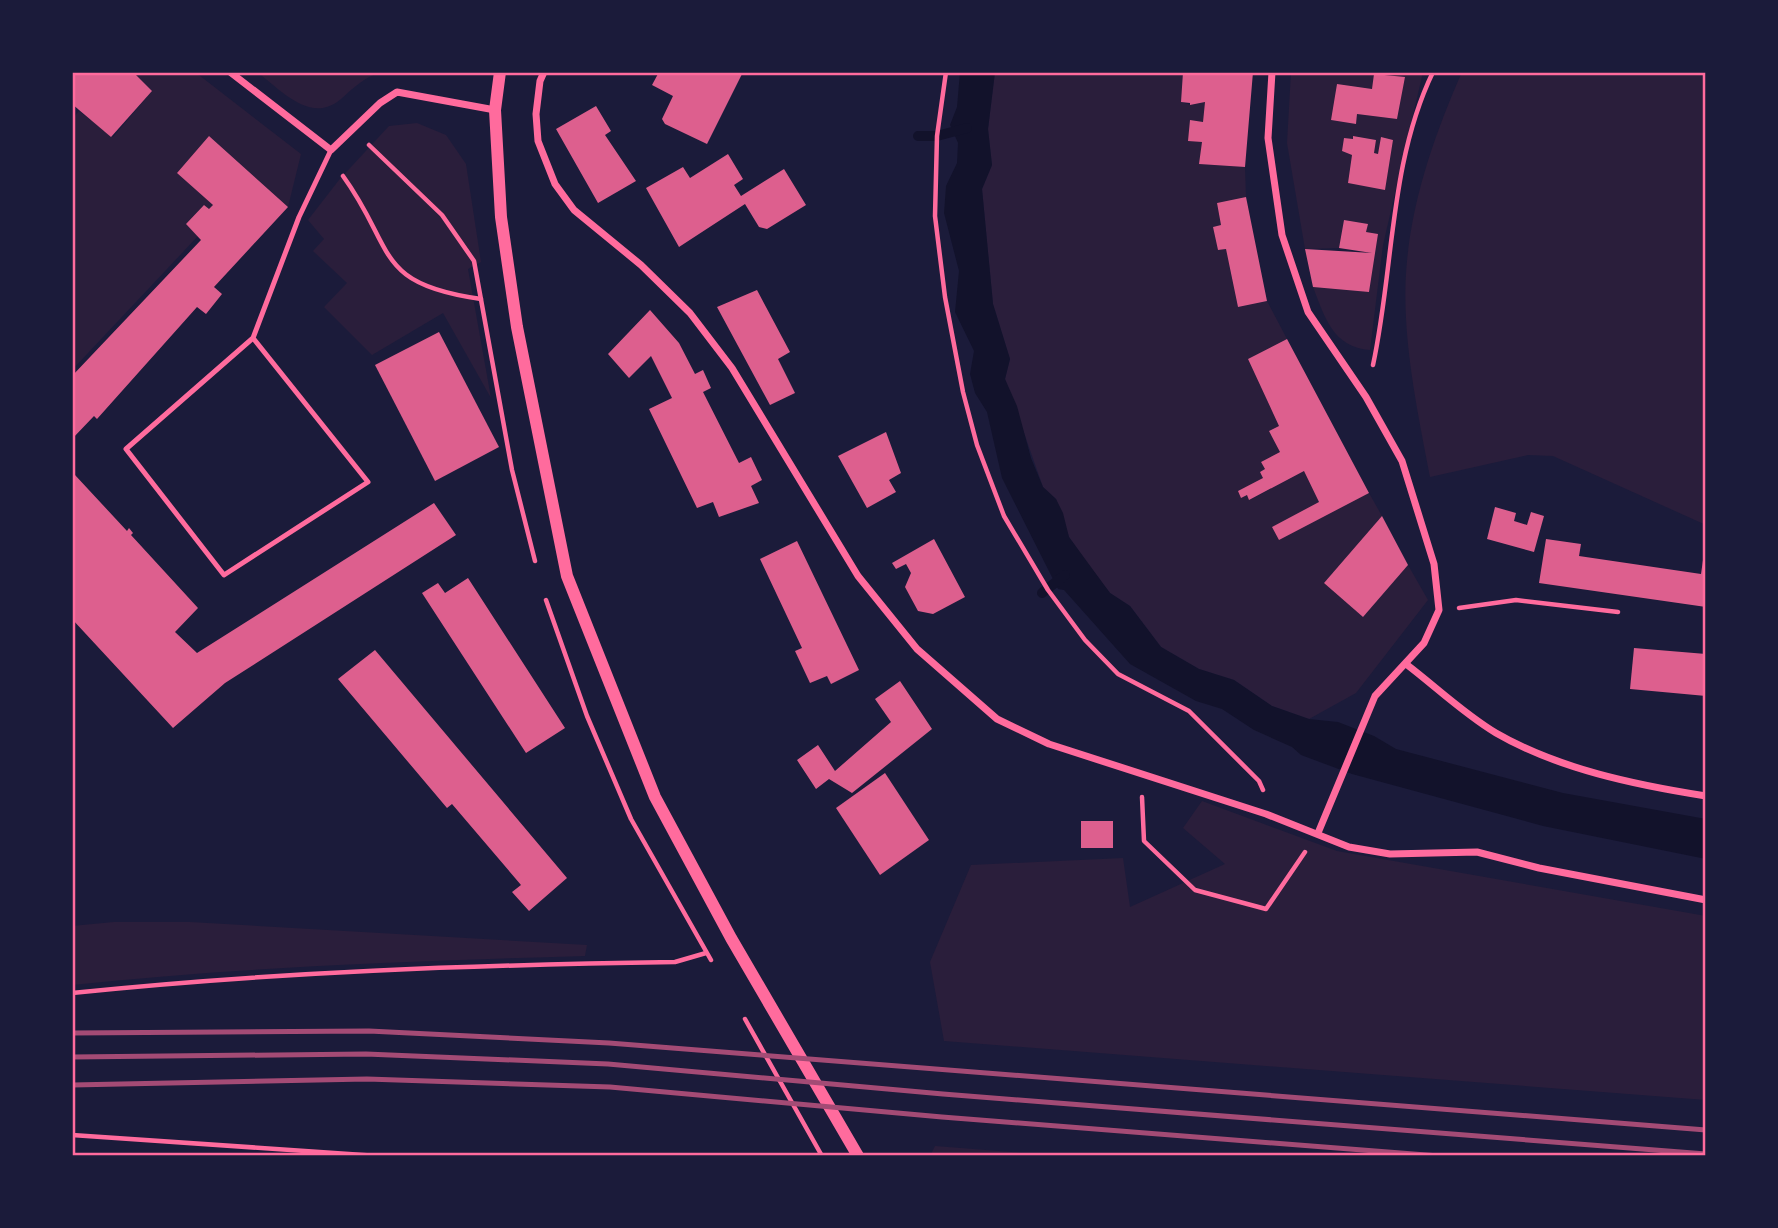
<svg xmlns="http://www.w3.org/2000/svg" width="1778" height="1228" font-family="'Playfair Display',serif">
<rect width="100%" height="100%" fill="#1b1b3a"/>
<g fill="#2a1e3b" fill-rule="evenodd">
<path d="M133,72h62l106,82 -13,53 -79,-71 -32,37 36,32 -4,4 -5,-4 -18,19 12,12 -126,134v-251l7,-8 34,26 39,-46z"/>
<path d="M257,72h124c-16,5 -28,16 -40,27 -30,26 -60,-9 -84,-27z"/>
<path d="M995,72h188l-2,30 10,3 14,-3 -2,20 -13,-1 -1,19 13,2 -2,22 45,3 1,30 -29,6 4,22 -8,2 5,23 8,-1 12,58 29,-6 20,38 -39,20 31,67 -10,5 11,21 -19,10 4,7 -5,3 3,6 -21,20 5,-3 3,5 54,-29 15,31 50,-9 13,23 -58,67 39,34 45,-52 20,35 -72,93 -47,26 -37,-13 -38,-26 -35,-11 -38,-22 -31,-41 -20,-13 -24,-31 -17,-25 -13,-38 -13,-12 -38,-108 5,-20 -17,-55 -11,-115 10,-24 -4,-36z"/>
<path d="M1291,72h132l-40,173 -13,105c-37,-3 -45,-32 -57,-63l56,5 9,-58 -12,-2 1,-8 -23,-4 -5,28 -34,1 -18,-106zM1405,77l-8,42 -40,-5 -1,10 -25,-4 6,-36 35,5zM1354,136l22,4 -2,13 4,1 3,-16 12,2 -8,49 -37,-6 4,-28 -10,-4 2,-13 9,1z"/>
<path d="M1462,72h244v453l-153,-69 -25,-1 -98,22c-13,-69 -30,-146 -23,-216 6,-65 29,-130 55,-189z"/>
<path d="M417,123l29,12 20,29 15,98 -13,7 23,129 -48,-85 -71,42 -48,-48 23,-24 -34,-32 11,-12 -16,-19 31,-40 50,-54z"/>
<path d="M1202,801l135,50 369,65v184l-762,-59 -14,-79 41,-97 152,-7 7,49 95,-43 -42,-36z"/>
<path d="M114,922h76l397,23 -2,11c-171,5 -343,11 -513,29v-59z"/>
<path d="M935,1146l126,10h-131z"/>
</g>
<path fill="#12122b" d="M960,72h35l-7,57 4,36 -10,24 11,115 17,55 -5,20 12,27 14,52 12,29 13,12 7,14 6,24 41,56 20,13 31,41 38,22 35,11 38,26 37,13 29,3 36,14 22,13 167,44 143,26v40l-163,-33 -191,-52 -51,-19 -9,-8 -38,-17 -32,-21 -26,-8 -66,-37 -66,-74 -6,-1 -56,-111 -15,-66 -12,-19 -5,-19 4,-23 -19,-39 4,-41 -15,-58 2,-27 11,-23 1,-20 -8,-18 7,-18z"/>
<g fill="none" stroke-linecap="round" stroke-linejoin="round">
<g stroke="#12122b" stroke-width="10">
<path d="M918,136h19l30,-8"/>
<path d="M1042,593l23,-18"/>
</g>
</g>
<g fill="#dd5f8e">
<path d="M72,72h61l19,19 -41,46 -39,-33z"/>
<path d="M659,72h84l-36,72 -42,-20 -3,-5 11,-23 -21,-11z"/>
<path d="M1183,72h70l-8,95 -46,-3 3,-22 -14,-1 2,-21 13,2 2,-20 -15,3v-2l-9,-1z"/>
<path d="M1374,74l31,3 -8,42 -40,-5 -1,10 -25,-4 6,-36 35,5z"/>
<path d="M596,106l15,25 -6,4 31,46 -38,22 -42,-74z"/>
<path d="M209,136l79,71 -74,80 8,7 -16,20 -9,-7 -100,112 -3,-3 -22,23v-63l129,-136 -15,-16 18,-19 5,4 4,-4 -36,-32z"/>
<path d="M1353,136l23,4 -2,13 4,1 3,-17 12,3 -8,50 -37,-7 4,-28 -10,-4 2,-13 9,1z"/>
<path d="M728,154l15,25 -9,6 7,11 43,-27 22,36 -39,24 -8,-2 -14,-23 -66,43 -33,-59 37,-21 7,11z"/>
<path d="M1246,197l21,104 -29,6 -12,-58 -8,1 -5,-23 8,-2 -4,-22z"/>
<path d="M1344,220l24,4 -2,8 12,2 -9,58 -56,-5 -8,-38 67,4 -33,-5z"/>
<path d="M757,290l33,62 -12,7 17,34 -25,12 -53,-98z"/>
<path d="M650,310l29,33 16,31 8,-4 8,18 -8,4 36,71 12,-6 11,23 -11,6 8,17 -40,14 -6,-15 -16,6 -48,-99 23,-11 -21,-42 -22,22 -21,-24z"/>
<path d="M439,332l60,115 -64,34 -60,-116z"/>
<path d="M1287,339l82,154 -90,47 -7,-13 47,-25 -15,-31 -55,29 -2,-5 -6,3 -3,-7 25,-13 -3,-6 5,-3 -4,-7 19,-10 -11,-21 10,-5 -31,-67z"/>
<path d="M886,432l15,41 -12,7 7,12 -29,16 -29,-52z"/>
<path d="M75,475l52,56 2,-3 4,5 -2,2 67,73 -23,24 22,21 237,-150 22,32 -231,148 -52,45 -101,-109v-142z"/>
<path d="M1495,507l21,6 -2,8 13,4 4,-13 13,4 -10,36 -47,-13z"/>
<path d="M1382,516l26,49 -45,52 -39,-34z"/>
<path d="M934,539l31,58 -32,17 -15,-3 -13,-24 6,-14 -5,-9 -10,5 -4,-6z"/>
<path d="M1546,539l35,5 -2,12 122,18 3,-21 2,1v53l-167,-24z"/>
<path d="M797,541l62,129 -28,14 -4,-8 -17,7 -15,-32 7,-3 -42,-89z"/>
<path d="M468,578l97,150 -39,25 -104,-160 16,-10 7,10z"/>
<path d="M1634,648l72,6v42l-76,-7z"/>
<path d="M375,650l192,228 -38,33 -17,-19 9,-7 -69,-81 -5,4 -109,-129z"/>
<path d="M900,681l32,48 -80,64 -23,-14 -13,10 -19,-29 21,-15 17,26 56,-49 -16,-23z"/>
<path d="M885,773l44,67 -49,35 -44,-67z"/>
<rect x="1081" y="821" width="32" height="27"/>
</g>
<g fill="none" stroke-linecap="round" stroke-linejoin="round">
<g stroke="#ff6b9d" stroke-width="4.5">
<path d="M946,72l-9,64 -2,80 10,81 18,95 14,53 27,71 44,74 37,50 33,34 71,37 70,70 4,9"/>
<path d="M369,145l73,70 32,46 38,209 23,91"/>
<path d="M343,176c53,73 30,108 138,123"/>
<path d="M1373,365c21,-97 16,-202 60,-293"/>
<path d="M546,600l41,116 44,103 80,141"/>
<path d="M1459,608l57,-8 102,12"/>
<path d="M1142,797l2,44 51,49 71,19 39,-57"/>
<path d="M72,993c201,-21 401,-28 603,-31l31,-9"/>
<path d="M745,1019l77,137"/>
<path d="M72,1135l306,21"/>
</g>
<path stroke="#ff6b9d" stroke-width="5" d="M253,338l-127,111 98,126 144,-93 -115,-144 46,-121 32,-67"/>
<g stroke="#ff6b9d" stroke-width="7">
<path d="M230,72l101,78 49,-47 17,-11 98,18"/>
<path d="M544,72l-4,9 -4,33 2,27 17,43 19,26 67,55 49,48 42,55 126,208 59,73 80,70 52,25 217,70 83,33 41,7 87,-2 62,16 167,32"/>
<path d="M1272,72l-4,66 14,97 26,77 58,85 36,64 32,103 5,46 -15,33 -49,53 -57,137"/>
<path d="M1406,664c29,22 58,50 90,69 62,36 140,52 210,63"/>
</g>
<path stroke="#ff6b9d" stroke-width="12" d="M500,72l-5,38 6,107 16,110 50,249 88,221 76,141 127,218"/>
<g stroke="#a44b75" stroke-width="5">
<path d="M72,1033l297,-2 240,12 1097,87"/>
<path d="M72,1057l294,-3 242,10 335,30 763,60"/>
<path d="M72,1085l295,-6 243,8 332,30 497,39"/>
</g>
</g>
<rect width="1778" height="1228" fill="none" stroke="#1b1b3a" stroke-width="147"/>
<rect x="74" y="74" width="1630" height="1080" fill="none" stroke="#ff6b9d" stroke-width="2.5"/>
</svg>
